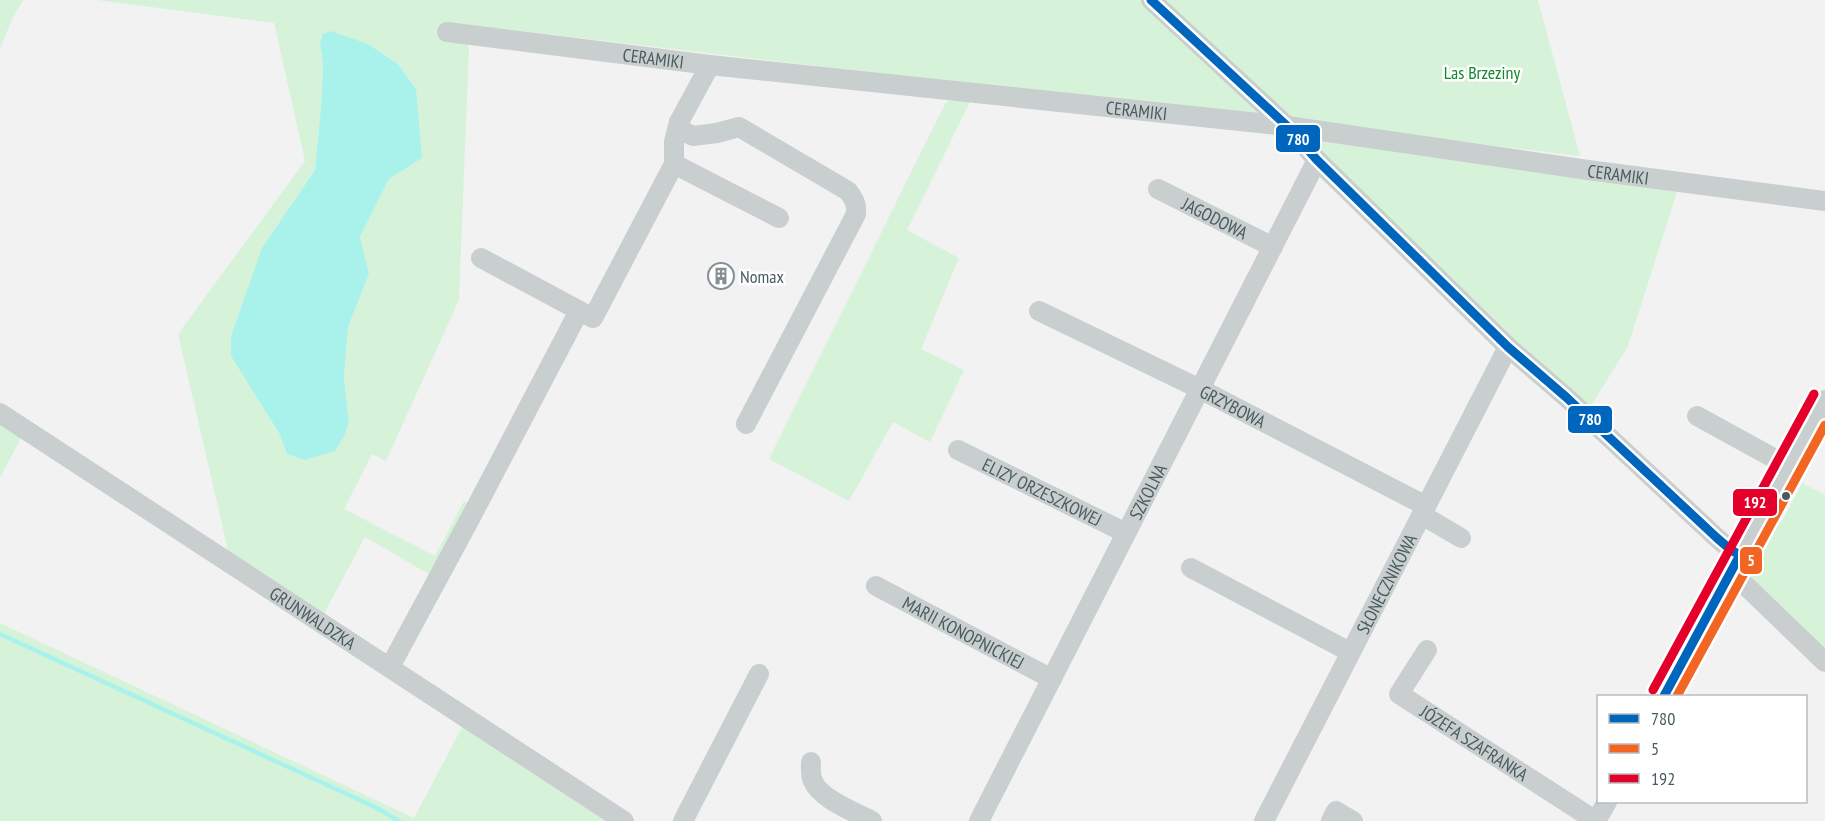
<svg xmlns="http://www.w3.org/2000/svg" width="1825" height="821" font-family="'PT Sans Narrow',sans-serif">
<rect width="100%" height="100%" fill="#f3f2f2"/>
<g fill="#d6f3d9" fill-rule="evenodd">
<path d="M0,0h24c-12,15 -16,31 -24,48z"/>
<path d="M97,0h1441l42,156 -1118,-132 7,25 -10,251 -73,161 -14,-7 -28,55 91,47 29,-55 11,8 -38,70 -72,-42 -48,90 -93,-61 3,-20 -49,-212 127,-173 -31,-138zM355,41l13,3 30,20 18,25 -27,90 -29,58 9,37 -21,53 -4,51 5,45 -62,31 -8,-21 -23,-37 6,-148 53,-78 6,-64 2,-41 -3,-22z"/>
<path d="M975,92l-68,138 52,28 -38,91 43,21 -34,72 -37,-20 -44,79 -80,-42 177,-357z"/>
<path d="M1287,126l390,66 -49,154 -43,70z"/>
<path d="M0,419l23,15 -23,44z"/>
<path d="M1802,483l23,12v156l-72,-68 -3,-10 1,-11 34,-46z"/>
<path d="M0,623l414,195 53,-100 157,103h-624z"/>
</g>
<path fill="#a9f2ec" d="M331,31l37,13 30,20 18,25 6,69 -33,21 -29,58 9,37 -21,53 -4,51 5,45 -5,13 -9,15 -30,9 -18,-6 -8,-21 -48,-77v-20l31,-88 53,-78 6,-64 2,-41 -3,-22 3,-9z"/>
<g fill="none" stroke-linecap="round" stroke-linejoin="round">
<path stroke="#a9f2ec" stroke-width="4.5" d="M0,634l375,173 24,14"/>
<g stroke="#c9cecf" stroke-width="20">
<path d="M1151,0l136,126 30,34 191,187 58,50 151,141 14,12 9,5"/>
<path id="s1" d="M447,32l263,33 577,61 301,44 237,31"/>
<path d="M679,122l4,9 10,5 24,-3 22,-6 109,64c6,8 9,13 8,23l-110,210"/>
<path d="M674,164v-22l5,-20 31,-57"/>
<path id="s2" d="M1158,189l115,58"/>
<path d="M481,258l112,60 81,-154 105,54"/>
<path id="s3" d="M1039,311l161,78 226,117"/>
<path id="s4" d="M0,413l624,408"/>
<path d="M1697,416l82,45 11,4"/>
<path id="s5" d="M958,450l168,83"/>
<path d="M1422,515l39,23"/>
<path d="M1191,568l159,84"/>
<path d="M1730,575l16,11 79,76"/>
<path id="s6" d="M876,586l176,93"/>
<path id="s7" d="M1427,650l-28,44 197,127"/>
<path d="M390,667l82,-152 107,-204"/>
<path d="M1664,696l161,-296"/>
<path d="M811,762c0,6 -1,14 2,19 7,18 42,31 59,40"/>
<path d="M683,821l76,-147"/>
<path id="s8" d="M979,821l338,-661"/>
<path id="s9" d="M1264,821l244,-474"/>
<path d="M1331,821l5,-10 17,10"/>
<path d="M1596,821l11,-19"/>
</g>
<defs>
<g id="bus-1">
<path d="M1151,0l136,126 30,34 191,187 58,50 151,141 14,12 9,5"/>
<path d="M1664,696l76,-141"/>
</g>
<path id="bus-2" d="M1677,696l148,-271"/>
<path id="bus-3" d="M1653,690l161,-296"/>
</defs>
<use href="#bus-1" stroke="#fff" stroke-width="14"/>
<use href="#bus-2" stroke="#fff" stroke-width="14"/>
<use href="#bus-3" stroke="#fff" stroke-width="14"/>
<use href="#bus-1" stroke="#0065bd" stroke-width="9"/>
<use href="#bus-2" stroke="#f26522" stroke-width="9"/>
<use href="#bus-3" stroke="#e4002b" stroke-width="9"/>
</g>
<defs>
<symbol id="building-ring" viewBox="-11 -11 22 22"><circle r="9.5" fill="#fff" stroke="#849093" stroke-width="1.5"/><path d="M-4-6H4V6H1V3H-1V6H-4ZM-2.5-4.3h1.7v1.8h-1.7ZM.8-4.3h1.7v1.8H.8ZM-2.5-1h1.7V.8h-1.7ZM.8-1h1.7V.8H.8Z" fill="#849093"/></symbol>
</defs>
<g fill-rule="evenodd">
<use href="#building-ring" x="706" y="261" width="30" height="30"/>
</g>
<circle fill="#485c60" stroke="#fff" stroke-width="2" cx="1786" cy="496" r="5"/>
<g text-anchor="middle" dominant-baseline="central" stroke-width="5" stroke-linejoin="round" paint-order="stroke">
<g font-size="18" fill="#485c60" stroke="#fff">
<text stroke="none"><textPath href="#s1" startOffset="208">CERAMIKI</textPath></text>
<text stroke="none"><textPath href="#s1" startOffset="694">CERAMIKI</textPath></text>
<text stroke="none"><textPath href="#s1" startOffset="1180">CERAMIKI</textPath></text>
<text stroke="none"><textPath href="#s2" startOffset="64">JAGODOWA</textPath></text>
<text stroke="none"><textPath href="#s3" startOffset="216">GRZYBOWA</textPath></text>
<text stroke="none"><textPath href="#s8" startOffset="370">SZKOLNA</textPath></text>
<text stroke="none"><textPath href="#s5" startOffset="94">ELIZY ORZESZKOWEJ</textPath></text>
<text stroke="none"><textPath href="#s9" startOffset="267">SŁONECZNIKOWA</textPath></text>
<text stroke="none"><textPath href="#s4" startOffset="374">GRUNWALDZKA</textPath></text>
<text stroke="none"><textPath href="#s6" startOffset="99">MARII KONOPNICKIEJ</textPath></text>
<text stroke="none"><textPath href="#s7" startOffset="142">JÓZEFA SZAFRANKA</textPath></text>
</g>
<g font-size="18" fill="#11892b" stroke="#fff">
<text x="1482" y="72">Las Brzeziny</text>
</g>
<g font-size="18" fill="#485c60" stroke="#fff" text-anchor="start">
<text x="740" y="276">Nomax</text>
</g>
</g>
<g stroke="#fff" stroke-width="2">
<rect x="1275" y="124" width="46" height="29" rx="6" fill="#0065bd"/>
<rect x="1567" y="405" width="46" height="29" rx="6" fill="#0065bd"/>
<rect x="1732" y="488" width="46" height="29" rx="6" fill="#e4002b"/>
<rect x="1739" y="546" width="24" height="29" rx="6" fill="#f26522"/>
</g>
<g font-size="16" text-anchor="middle" font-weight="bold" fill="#fff">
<text x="1298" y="145">780</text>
<text x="1590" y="425">780</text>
<text x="1755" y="508">192</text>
<text x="1751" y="566">5</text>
</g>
<rect x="1597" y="695" width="210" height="108" fill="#ffffff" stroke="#b6bebf" stroke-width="1.5"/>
<rect x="1609" y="714" width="30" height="9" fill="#0065bd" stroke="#b6bebf" stroke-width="1.5"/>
<text x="1651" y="725" font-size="18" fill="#485c60">780</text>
<rect x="1609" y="744" width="30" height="9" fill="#f26522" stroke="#b6bebf" stroke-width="1.5"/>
<text x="1651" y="755" font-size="18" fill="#485c60">5</text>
<rect x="1609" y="774" width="30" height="9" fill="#e4002b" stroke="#b6bebf" stroke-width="1.5"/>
<text x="1651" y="785" font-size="18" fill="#485c60">192</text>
</svg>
